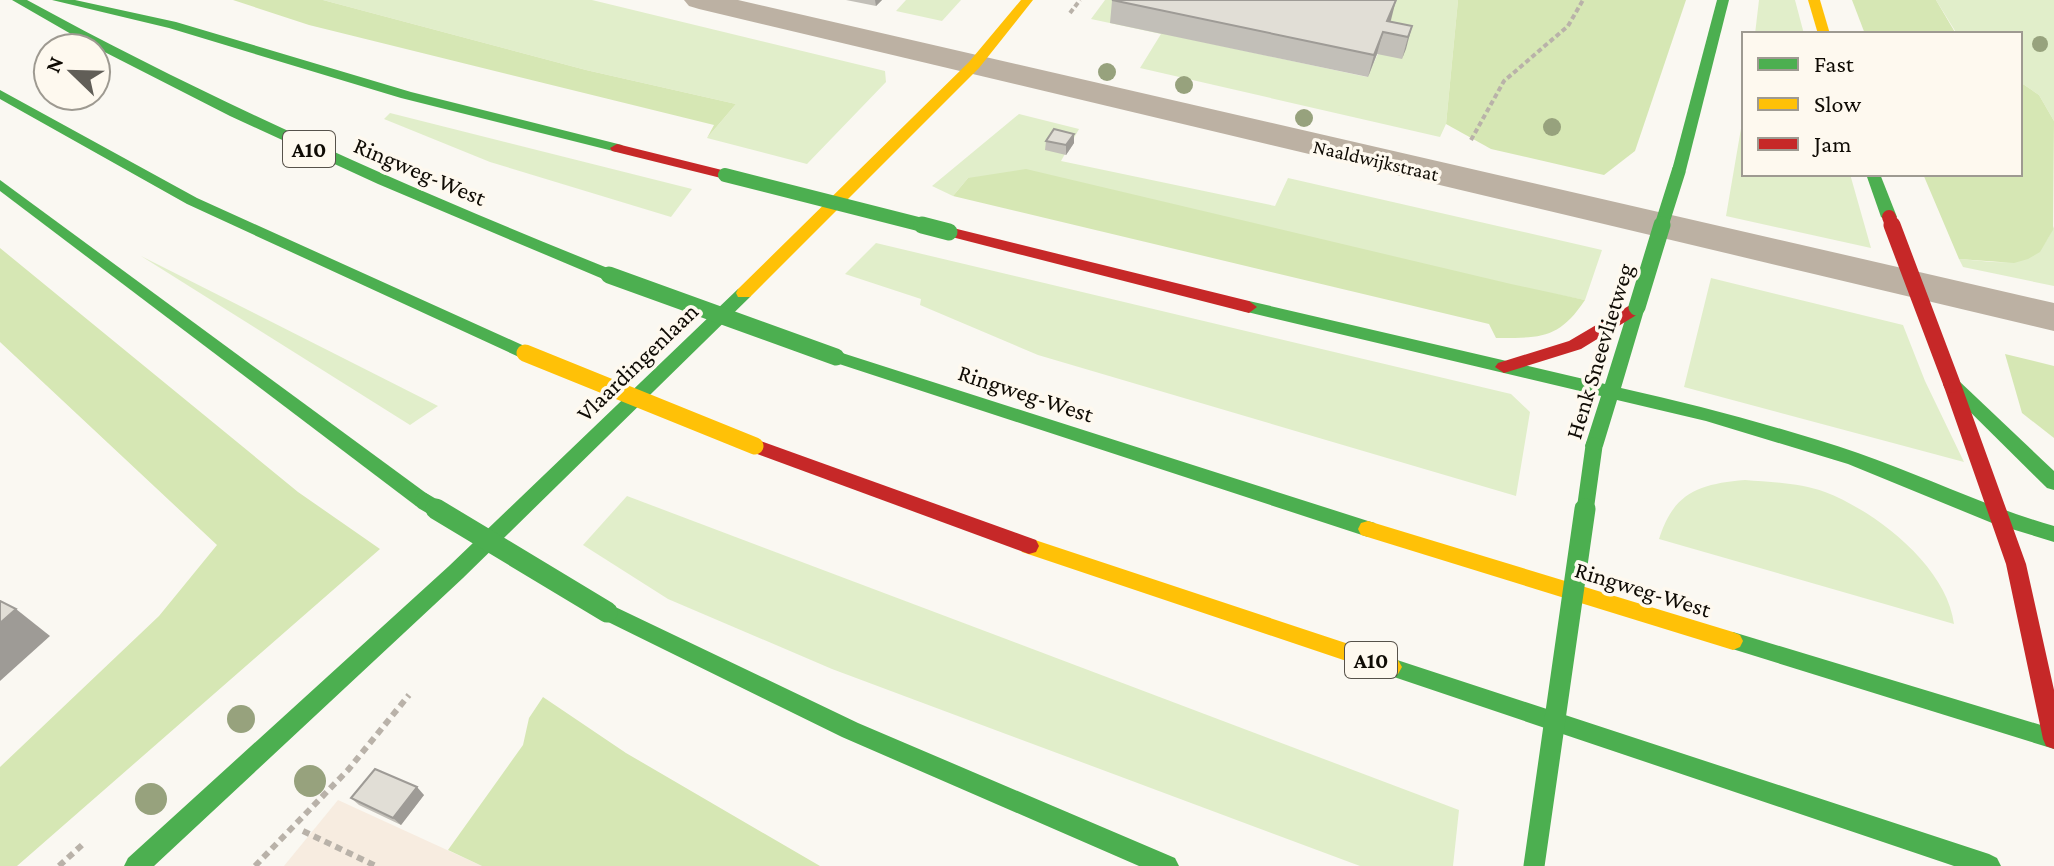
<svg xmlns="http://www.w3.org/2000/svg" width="2054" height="866" font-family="'Crimson Pro',serif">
<rect width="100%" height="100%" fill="#faf8f2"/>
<path fill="#f7ece0" d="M338,800l144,66h-198z"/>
<g fill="#e1eeca">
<path d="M323,0h269l293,71 1,11 -79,82 -100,-26 29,-34 -150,-34z"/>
<path d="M906,0h55l-19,21 -46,-10z"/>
<path d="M1105,0h25l-16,23 253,54 26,-55 -114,-22h179l-12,124 -6,13 -300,-69 21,-34 -70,-15z"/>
<path d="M1759,0h36l9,34h-49z"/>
<path d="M1936,0h118v121l-15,-26 -19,-13v-48h-63z"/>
<path d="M1744,111v63h106l21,74 -145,-32z"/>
<path d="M390,113l302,76 -21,28 -181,-55 -106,-43z"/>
<path d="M1019,114l60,15 -18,32 214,45 13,-28 314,72 -17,50 -617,-122 -15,18 -21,-10z"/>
<path d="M2054,226v60l-91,-19 -4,-8c43,3 76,14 95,-33z"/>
<path d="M876,243l635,151 19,18 -14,84 -478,-141 -118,-50 1,-6 -76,-25z"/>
<path d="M141,256l297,150 -28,19z"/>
<path d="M1711,278l192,47 22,56 39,81 -280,-75z"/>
<path d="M1745,480c26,2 55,3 80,12 52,20 122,75 129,132l-295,-85c15,-47 40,-55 86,-59z"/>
<path d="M627,496l832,314 -6,56h-93l-528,-197 -164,-70 -85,-54z"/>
</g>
<g fill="#d6e7b4">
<path d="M233,0h90l263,70 150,34 -29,34 7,-13 -405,-100z"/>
<path d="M1458,0h228l-51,151 -31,24 -113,-26 -45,-25z"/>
<path d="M1852,0h84l20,34h-91z"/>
<path d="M2020,82l19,13 15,26 -1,109 -13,22 -12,7 -14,4 -55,-4 -36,-85h97z"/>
<path d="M1026,169l485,115 74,16c-26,39 -44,38 -89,38l-7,-14 -536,-128 15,-18z"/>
<path d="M0,248l298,244 82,57 -363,317h-17v-99l159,-151 58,-71 -217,-203z"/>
<path d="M2005,354l49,12v72l-32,-25z"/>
<path d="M543,697l83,56 194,113h-338l-34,-16 75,-105 6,-27z"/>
</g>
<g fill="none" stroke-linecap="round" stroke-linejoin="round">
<g stroke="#b9b2a9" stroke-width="4" stroke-dasharray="5 3" stroke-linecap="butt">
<path d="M1070,13l10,-13"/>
<path d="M1471,140l33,-59 64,-55 15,-26"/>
</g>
<g stroke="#b9b2a9" stroke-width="6" stroke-dasharray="7 5" stroke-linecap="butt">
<path d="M303,831l73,35"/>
<path d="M59,866l23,-21"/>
<path d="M255,866l93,-96 61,-75"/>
</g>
<path fill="#bcb1a3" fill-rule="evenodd" d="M684,0h54l1316,303v28l-1355,-322 -10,-3z"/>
<g fill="#4caf50" fill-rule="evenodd">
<path d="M12,0h15c190,104 387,190 588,271l2,4 -8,5 -6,-1 -225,-95 -148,-68 -145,-74z"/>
<path d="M52,0h23l101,22 235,70 211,53 2,3 -7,4 -216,-54 -232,-70z"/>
<path d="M1717,0h12l-43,170 -7,4 -7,-4z"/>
<path d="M0,90l197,108 334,151 2,4 -2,4h-12l-332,-153 -187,-105z"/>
<path d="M1866,174h14l17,43 -3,3 -5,2 -8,-5z"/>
<path d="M0,180l430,316 2,5 -2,5h-14l-416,-315z"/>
<path d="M744,288l6,1 2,4 -2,4 -287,281 -309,288h-30l4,-8 321,-292 289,-277z"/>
<path d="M1249,301l356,83 24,-77 2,-4h12l2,4 -24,81c80,18 159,39 237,65 66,23 129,54 196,73v16l-62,-19 -144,-59 -142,-43 -89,-21 -14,46 -3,5h-12l-3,-5 16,-50 -358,-85 -2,-4 2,-4z"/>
<path d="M836,351l532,170 7,2 3,6 -3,6 -7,2 -538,-176 -2,-4 2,-4z"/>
<path d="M1952,378l6,2 96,91v19l-7,-2 -101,-100 -3,-4 3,-4z"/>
<path d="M607,603l251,120 317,135 4,8h-40l-297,-129 -242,-119 -3,-6 3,-6z"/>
<path d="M1733,632l321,97v20l-328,-102 -3,-6 3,-6z"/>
<path d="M1391,658l598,196 8,4 4,8h-47l-563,-190 -7,-2 -4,-7 4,-7z"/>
</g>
<g fill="#ffc107" fill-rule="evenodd">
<path d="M1021,0h12l-54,68 -229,229h-12l-2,-4 2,-4 231,-227z"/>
<path d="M1808,0h12l10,34h-12z"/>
<path d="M1368,521l365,111 7,3 3,6 -3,6 -7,3 -372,-115 -3,-6 3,-6z"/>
<path d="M1029,538l362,120 7,2 4,7 -4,7 -7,2 -369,-124 -3,-6 3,-6z"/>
</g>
<g fill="#c62828" fill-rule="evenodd">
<path d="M617,144l113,28 2,3 -7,4 -113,-28 -2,-3z"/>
<path d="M949,227l300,74 8,6 -8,6 -305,-78 -3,-3z"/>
<path d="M1637,301l6,2 2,4 -2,4 -62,38 -77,24 -9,-6 3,-4 71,-22z"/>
<path d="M1952,378l9,6 65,180 28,126v59l-8,-3 -3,-7 -37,-175 -63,-180z"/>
<path d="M755,439l281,101 3,6 -3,6 -7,2 -280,-103 -3,-5 3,-5z"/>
</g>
<g stroke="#4caf50" stroke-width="14">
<path d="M725,175l205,52"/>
<path d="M1661,227l18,-57"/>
</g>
<g stroke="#4caf50" stroke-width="17">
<path d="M922,225l27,7"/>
<path d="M609,275l227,82"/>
<path d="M1637,307l25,-82"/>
<path d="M423,501l17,10"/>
<path d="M1585,511l9,-65"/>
</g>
<g stroke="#4caf50" stroke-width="21">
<path d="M436,509l171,103"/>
<path d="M1534,866l51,-357"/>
</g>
<path stroke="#ffc107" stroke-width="17" d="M525,353l230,93"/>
<path stroke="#c62828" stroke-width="14" d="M1889,217l4,10"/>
<path stroke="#c62828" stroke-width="17" d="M1892,225l60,159"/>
</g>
<g fill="#97a27d">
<circle cx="2040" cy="44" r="8"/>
<circle cx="1107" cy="72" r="9"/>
<circle cx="1184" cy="85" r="9"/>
<circle cx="1304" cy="118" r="9"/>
<circle cx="1552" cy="127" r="9"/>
<circle cx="241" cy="719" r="14"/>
<circle cx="310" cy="781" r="16"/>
<circle cx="151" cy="799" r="16"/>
</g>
<g fill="#c2bfb8">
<path d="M846,0h36l-6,6z"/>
<path d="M1112,1l278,21 22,4 -10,33 -25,-5 -9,23 -258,-54z"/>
<path d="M1074,134v9l-8,12 -21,-5 1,-9z"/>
<path d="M424,795l-23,30 -42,-20 -8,-7z"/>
</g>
<g fill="#9e9b96">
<path d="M875,0h7l-6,6z"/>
<path d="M1396,0l-5,20 -5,13 1,-12z"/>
<path d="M1412,26l-6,23 -4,10 6,-22z"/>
<path d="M1383,32l-6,22 -9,23 6,-22z"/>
<path d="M1074,134v9l-8,12v-10z"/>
<path d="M16,609l34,27 -50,45v-58z"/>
<path d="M417,787l7,8 -23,30 -8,-7z"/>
</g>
<g fill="#e1ded6" stroke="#9e9b96" stroke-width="2">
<path d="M1112,0h284l-9,21 25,5 -4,11 -25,-5 -9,23z"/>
<path d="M1054,129l20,5 -8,11 -20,-4z"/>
<path d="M0,601l16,8 -16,14z"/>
<path d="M375,769l42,18 -24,31 -42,-20z"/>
</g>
<g text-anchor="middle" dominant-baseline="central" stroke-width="7" stroke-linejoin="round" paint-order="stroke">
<g font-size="20" fill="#0f0b04" stroke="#fef9ef">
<text transform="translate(1376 160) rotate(13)">Naaldwijkstraat</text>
</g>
<g fill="#fef9ef" stroke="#57524a" stroke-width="2">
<rect x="283" y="131" width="52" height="36" rx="6"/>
<rect x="1345" y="642" width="52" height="36" rx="6"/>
</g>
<g font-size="22" font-weight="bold" fill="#0f0b04">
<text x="309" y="149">A10</text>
<text x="1371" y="660">A10</text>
</g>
<g font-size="24" fill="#0f0b04" stroke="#fef9ef">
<text transform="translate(420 171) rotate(23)">Ringweg-West</text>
<text transform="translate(1599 351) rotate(-73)">Henk Sneevlietweg</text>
<text transform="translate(637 362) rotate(-44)">Vlaardingenlaan</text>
<text transform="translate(1026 393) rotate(18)">Ringweg-West</text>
<text transform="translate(1643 589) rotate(17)">Ringweg-West</text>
</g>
</g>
<rect x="1742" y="32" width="280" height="144" fill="#fef9ef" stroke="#9e9a91" stroke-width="2"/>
<rect x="1758" y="58" width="40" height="12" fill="#4caf50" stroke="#9e9a91" stroke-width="2"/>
<text x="1814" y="72" font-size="24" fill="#0f0b04">Fast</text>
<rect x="1758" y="98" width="40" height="12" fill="#ffc107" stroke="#9e9a91" stroke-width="2"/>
<text x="1814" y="112" font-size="24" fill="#0f0b04">Slow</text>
<rect x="1758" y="138" width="40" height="12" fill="#c62828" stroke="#9e9a91" stroke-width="2"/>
<text x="1814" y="152" font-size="24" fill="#0f0b04">Jam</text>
<g transform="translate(72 72) rotate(293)"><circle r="38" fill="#fef9ef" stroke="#9e9a91" stroke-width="2"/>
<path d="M0-6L14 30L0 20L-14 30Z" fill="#615e57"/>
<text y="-12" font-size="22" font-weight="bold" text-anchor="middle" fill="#0f0b04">N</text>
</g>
</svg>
